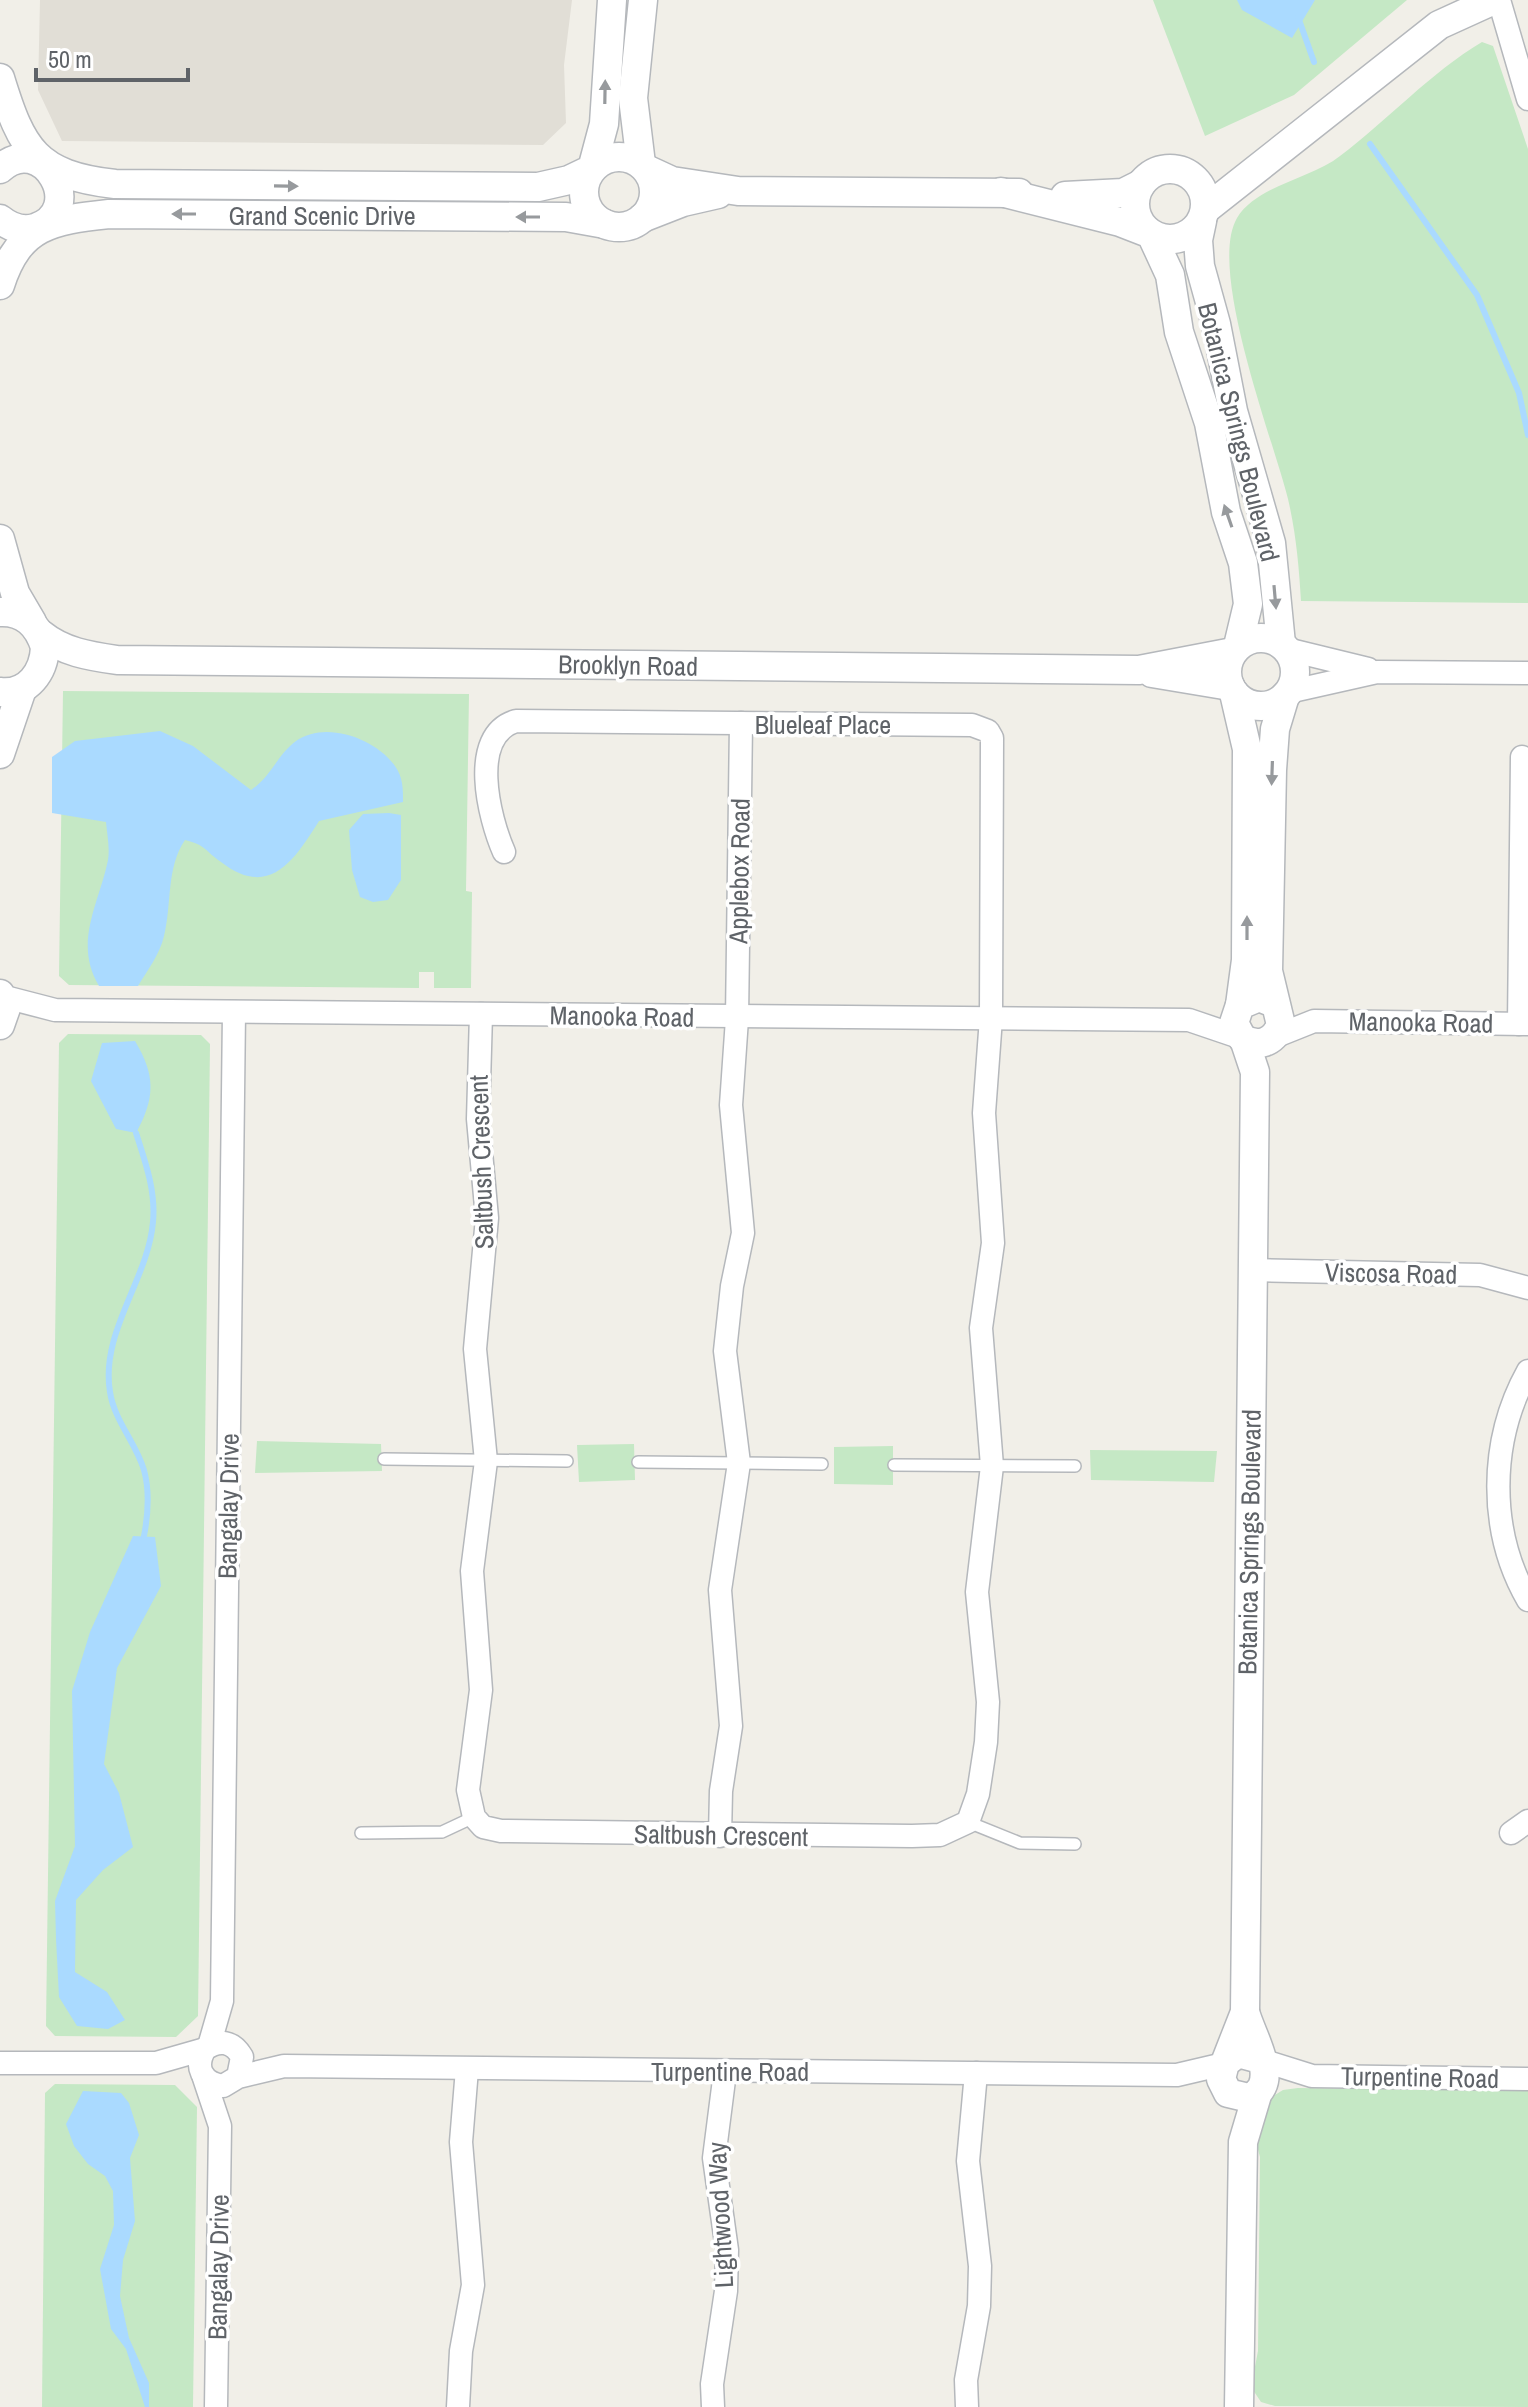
<svg xmlns="http://www.w3.org/2000/svg" width="1528" height="2407" font-family="'Archivo Narrow',sans-serif">
<rect width="100%" height="100%" fill="#f1efe8"/>
<path fill="#e1ded6" d="M40,0h532l-8,65 2,58 -23,22 -481,-4 -24,-51z"/>
<g fill="#c5e8c5">
<path d="M1153,0h254l-113,95 -89,41z"/>
<path d="M1482,42l11,4 35,103v454l-227,-2c-2,-34 -5,-68 -13,-102 -15,-60 -81,-230 -51,-281 20,-33 74,-39 103,-62 48,-36 90,-83 142,-114z"/>
<path d="M63,691l406,3 -3,197 6,1 -1,96h-37v-16h-15v16l-350,-3 -10,-9z"/>
<path d="M68,1034l133,1 9,9 -12,972 -22,21 -121,-1 -9,-10 13,-983z"/>
<path d="M257,1441l124,3 1,27 -127,2z"/>
<path d="M634,1444l1,36 -56,2 -2,-37z"/>
<path d="M893,1446v39l-59,-1v-37z"/>
<path d="M1090,1450l127,1 -3,31 -123,-2z"/>
<path d="M55,2084l120,1 22,22 -4,300h-151l3,-314z"/>
<path d="M1298,2088l230,3v316l-253,-1 -14,-4 -10,-15 7,-36 2,-194 -5,-19 10,-37 18,-11z"/>
</g>
<g fill="#aadaff">
<path d="M1237,0h78l-23,38 -50,-28z"/>
<path d="M160,731l33,15 58,44c20,-13 26,-35 45,-49 30,-21 80,-2 99,25 8,11 8,23 8,36l-84,19c-24,38 -49,79 -98,41 -16,-11 -15,-17 -36,-22 -19,28 -13,64 -21,96 -4,18 -17,35 -26,50h-39c-26,-43 0,-82 9,-126 2,-12 -1,-26 -2,-38l-54,-9v-56l23,-16z"/>
<path d="M389,813l12,2v65l-13,20 -15,2 -13,-5 -8,-27 -3,-40 14,-16z"/>
<path d="M135,1041c21,35 20,57 1,92l-20,-4 -25,-48 11,-38z"/>
<path d="M133,1536l22,1 6,49 -44,82 -13,96 15,29 14,54 -30,23 -27,30 -1,72 32,20 18,28 -17,9 -31,-3 -18,-29 -3,-58 -1,-38 20,-55 -3,-155 18,-59z"/>
<path d="M83,2091l38,2 8,10 10,32 -9,23 5,63 -12,39 -3,36 9,42 20,45v24h-4l-19,-58 -15,-20 -11,-60 14,-44 -1,-34 -8,-15 -17,-12 -14,-18 -8,-22z"/>
</g>
<g fill="none" stroke-linecap="round" stroke-linejoin="round">
<g stroke="#aadaff" stroke-width="6">
<path d="M1298,17l16,45"/>
<path d="M1370,144l107,151 42,98 9,42"/>
<path d="M136,1133c9,28 20,58 17,89 -5,58 -53,110 -43,170 4,28 26,51 34,78 6,22 4,45 0,66"/>
</g>
<defs>
<g id="service">
<path d="M384,1459l183,2"/>
<path d="M638,1462l184,2"/>
<path d="M894,1465l181,1"/>
<path d="M968,1822l52,21 55,1"/>
<path d="M361,1833l81,-1 32,-15"/>
</g>
<g id="minor">
<path d="M1499,0l29,99"/>
<path d="M1286,649l82,20"/>
<path d="M1288,692l89,-20 151,1"/>
<path d="M1,996l54,14 1134,10 53,18"/>
<path d="M481,1014l-3,105 9,99 -12,131 11,112 -14,110 9,119 -13,100 6,27 9,10 18,4 411,5 28,-1 28,-13 10,-28 8,-52 2,-40 -11,-110 15,-126 -11,-138 12,-85 -9,-130 7,-95 1,-280 -4,-7 -16,-6 -456,-4c-48,14 -27,97 -12,131"/>
<path d="M1519,1024l3,-267"/>
<path d="M1274,1037l40,-16 214,3"/>
<path d="M1252,1270l228,5 48,13"/>
<path d="M1528,1371c-39,70 -40,160 0,229"/>
<path d="M1511,1833l17,-12"/>
<path d="M720,1836l1,-45 10,-65 -11,-136 19,-127 -14,-112 7,-65 11,-53 -12,-128 6,-86 4,-296"/>
<path d="M209,2046l13,-45 12,-989"/>
<path d="M1261,2060l51,16 216,3"/>
<path d="M0,2063h156l49,-14"/>
<path d="M238,2077l4,-20c-9,-16 -23,-18 -37,-8 -11,18 -3,34 18,37l15,-9 46,-11 893,9 47,-11"/>
<path d="M204,2078l16,48 -4,281"/>
<path d="M458,2407l3,-56 12,-66 -12,-143 6,-73"/>
<path d="M713,2407l-1,-23 14,-93 1,-41 -13,-92 11,-86"/>
<path d="M967,2407l-1,-27 13,-74 1,-40 -12,-105 8,-88"/>
</g>
<g id="tertiary">
<path d="M0,78c22,72 36,97 115,106l423,3 31,-7 23,-11 12,-45 8,-124"/>
<circle cx="619" cy="192" r="35"/>
<path d="M641,164l-8,-66 10,-98"/>
<circle cx="1170" cy="204" r="35"/>
<path d="M0,169c42,-39 89,41 35,59 -13,4 -25,-1 -35,-9"/>
<path d="M646,169l26,12 66,10 281,2"/>
<path d="M1001,192l119,30 31,12 19,41 9,57 30,91 17,89 17,51 5,41 -10,42"/>
<path d="M1065,196l58,-3 18,-9"/>
<path d="M1206,209l233,-184 55,-25"/>
<path d="M642,218l41,-16 35,-8"/>
<path d="M1202,221l-4,19 2,26 16,58 17,87 38,132 10,101"/>
<path d="M0,285c19,-60 52,-65 109,-71l457,3 39,7"/>
<path d="M0,539l15,54 17,29"/>
<path d="M0,612c24,-1 38,13 45,35 -1,25 -17,48 -45,45"/>
<path d="M41,634c22,18 48,22 76,26l1022,10 94,-18"/>
<circle cx="1261" cy="672" r="34"/>
<path d="M1152,673l78,13"/>
<path d="M1234,693l13,56 -1,211 -6,45"/>
<path d="M0,754l22,-65"/>
<path d="M0,994l6,14 -6,17"/>
<path d="M1274,1003l-15,-6 -19,8 -6,18 8,15c16,10 31,5 39,-13l-13,-54 4,-201 3,-41 10,-33"/>
<path d="M1245,2012c7,26 38,72 4,86l-21,-5 -7,-14 4,-16 13,-10 22,6"/>
<path d="M1225,2063l20,-51 10,-940 -11,-33"/>
<path d="M1239,2407l4,-265 14,-47"/>
</g>
</defs>
<use href="#service" stroke="#b5b8bc" stroke-width="14"/>
<use href="#minor" stroke="#b5b8bc" stroke-width="25"/>
<use href="#tertiary" stroke="#b5b8bc" stroke-width="31"/>
<use href="#service" stroke="#fff" stroke-width="11"/>
<use href="#minor" stroke="#fff" stroke-width="22"/>
<use href="#tertiary" stroke="#fff" stroke-width="28"/>
</g>
<defs><path id="oneway-solid" d="M-6-.8H1V-3.2L6.5 0L1 3.2V.8H-6Z" transform="scale(2)"/></defs>
<g fill="#979a9d">
<use href="#oneway-solid" transform="translate(605 92) rotate(-89)"/>
<use href="#oneway-solid" transform="translate(286 186) rotate(1)"/>
<use href="#oneway-solid" transform="translate(184 214) rotate(-180)"/>
<use href="#oneway-solid" transform="translate(528 217) rotate(-180)"/>
<use href="#oneway-solid" transform="translate(1228 516) rotate(-109)"/>
<use href="#oneway-solid" transform="translate(1275 597) rotate(85)"/>
<use href="#oneway-solid" transform="translate(1272 773) rotate(92)"/>
<use href="#oneway-solid" transform="translate(1247 928) rotate(-90)"/>
</g>
<g text-anchor="middle" dominant-baseline="central" stroke-width="7" stroke-linejoin="round" paint-order="stroke">
<g font-size="26" fill="#5f6368" stroke="#fff">
<text x="322" y="215">Grand Scenic Drive</text>
<text transform="translate(1239 432) rotate(76)">Botanica Springs Boulevard</text>
<text transform="translate(628 665) rotate(1)">Brooklyn Road</text>
<text x="823" y="724">Blueleaf Place</text>
<text transform="translate(739 871) rotate(-89)">Applebox Road</text>
<text transform="translate(622 1016) rotate(1)">Manooka Road</text>
<text transform="translate(1421 1022) rotate(1)">Manooka Road</text>
<text transform="translate(481 1162) rotate(-92)">Saltbush Crescent</text>
<text transform="translate(1391 1273) rotate(1)">Viscosa Road</text>
<text transform="translate(228 1506) rotate(-89)">Bangalay Drive</text>
<text transform="translate(1249 1542) rotate(-89)">Botanica Springs Boulevard</text>
<text transform="translate(721 1835) rotate(1)">Saltbush Crescent</text>
<text x="730" y="2071">Turpentine Road</text>
<text transform="translate(1420 2077) rotate(1)">Turpentine Road</text>
<text transform="translate(720 2215) rotate(-93)">Lightwood Way</text>
<text transform="translate(218 2267) rotate(-89)">Bangalay Drive</text>
</g>
</g>
<path d="M36 68v12h152v-12" fill="none" stroke="#5f6368" stroke-width="4"/>
<text x="48" y="68" font-size="24" fill="#5f6368" stroke="#ffffff" stroke-width="6" paint-order="stroke">50 m</text>
</svg>
